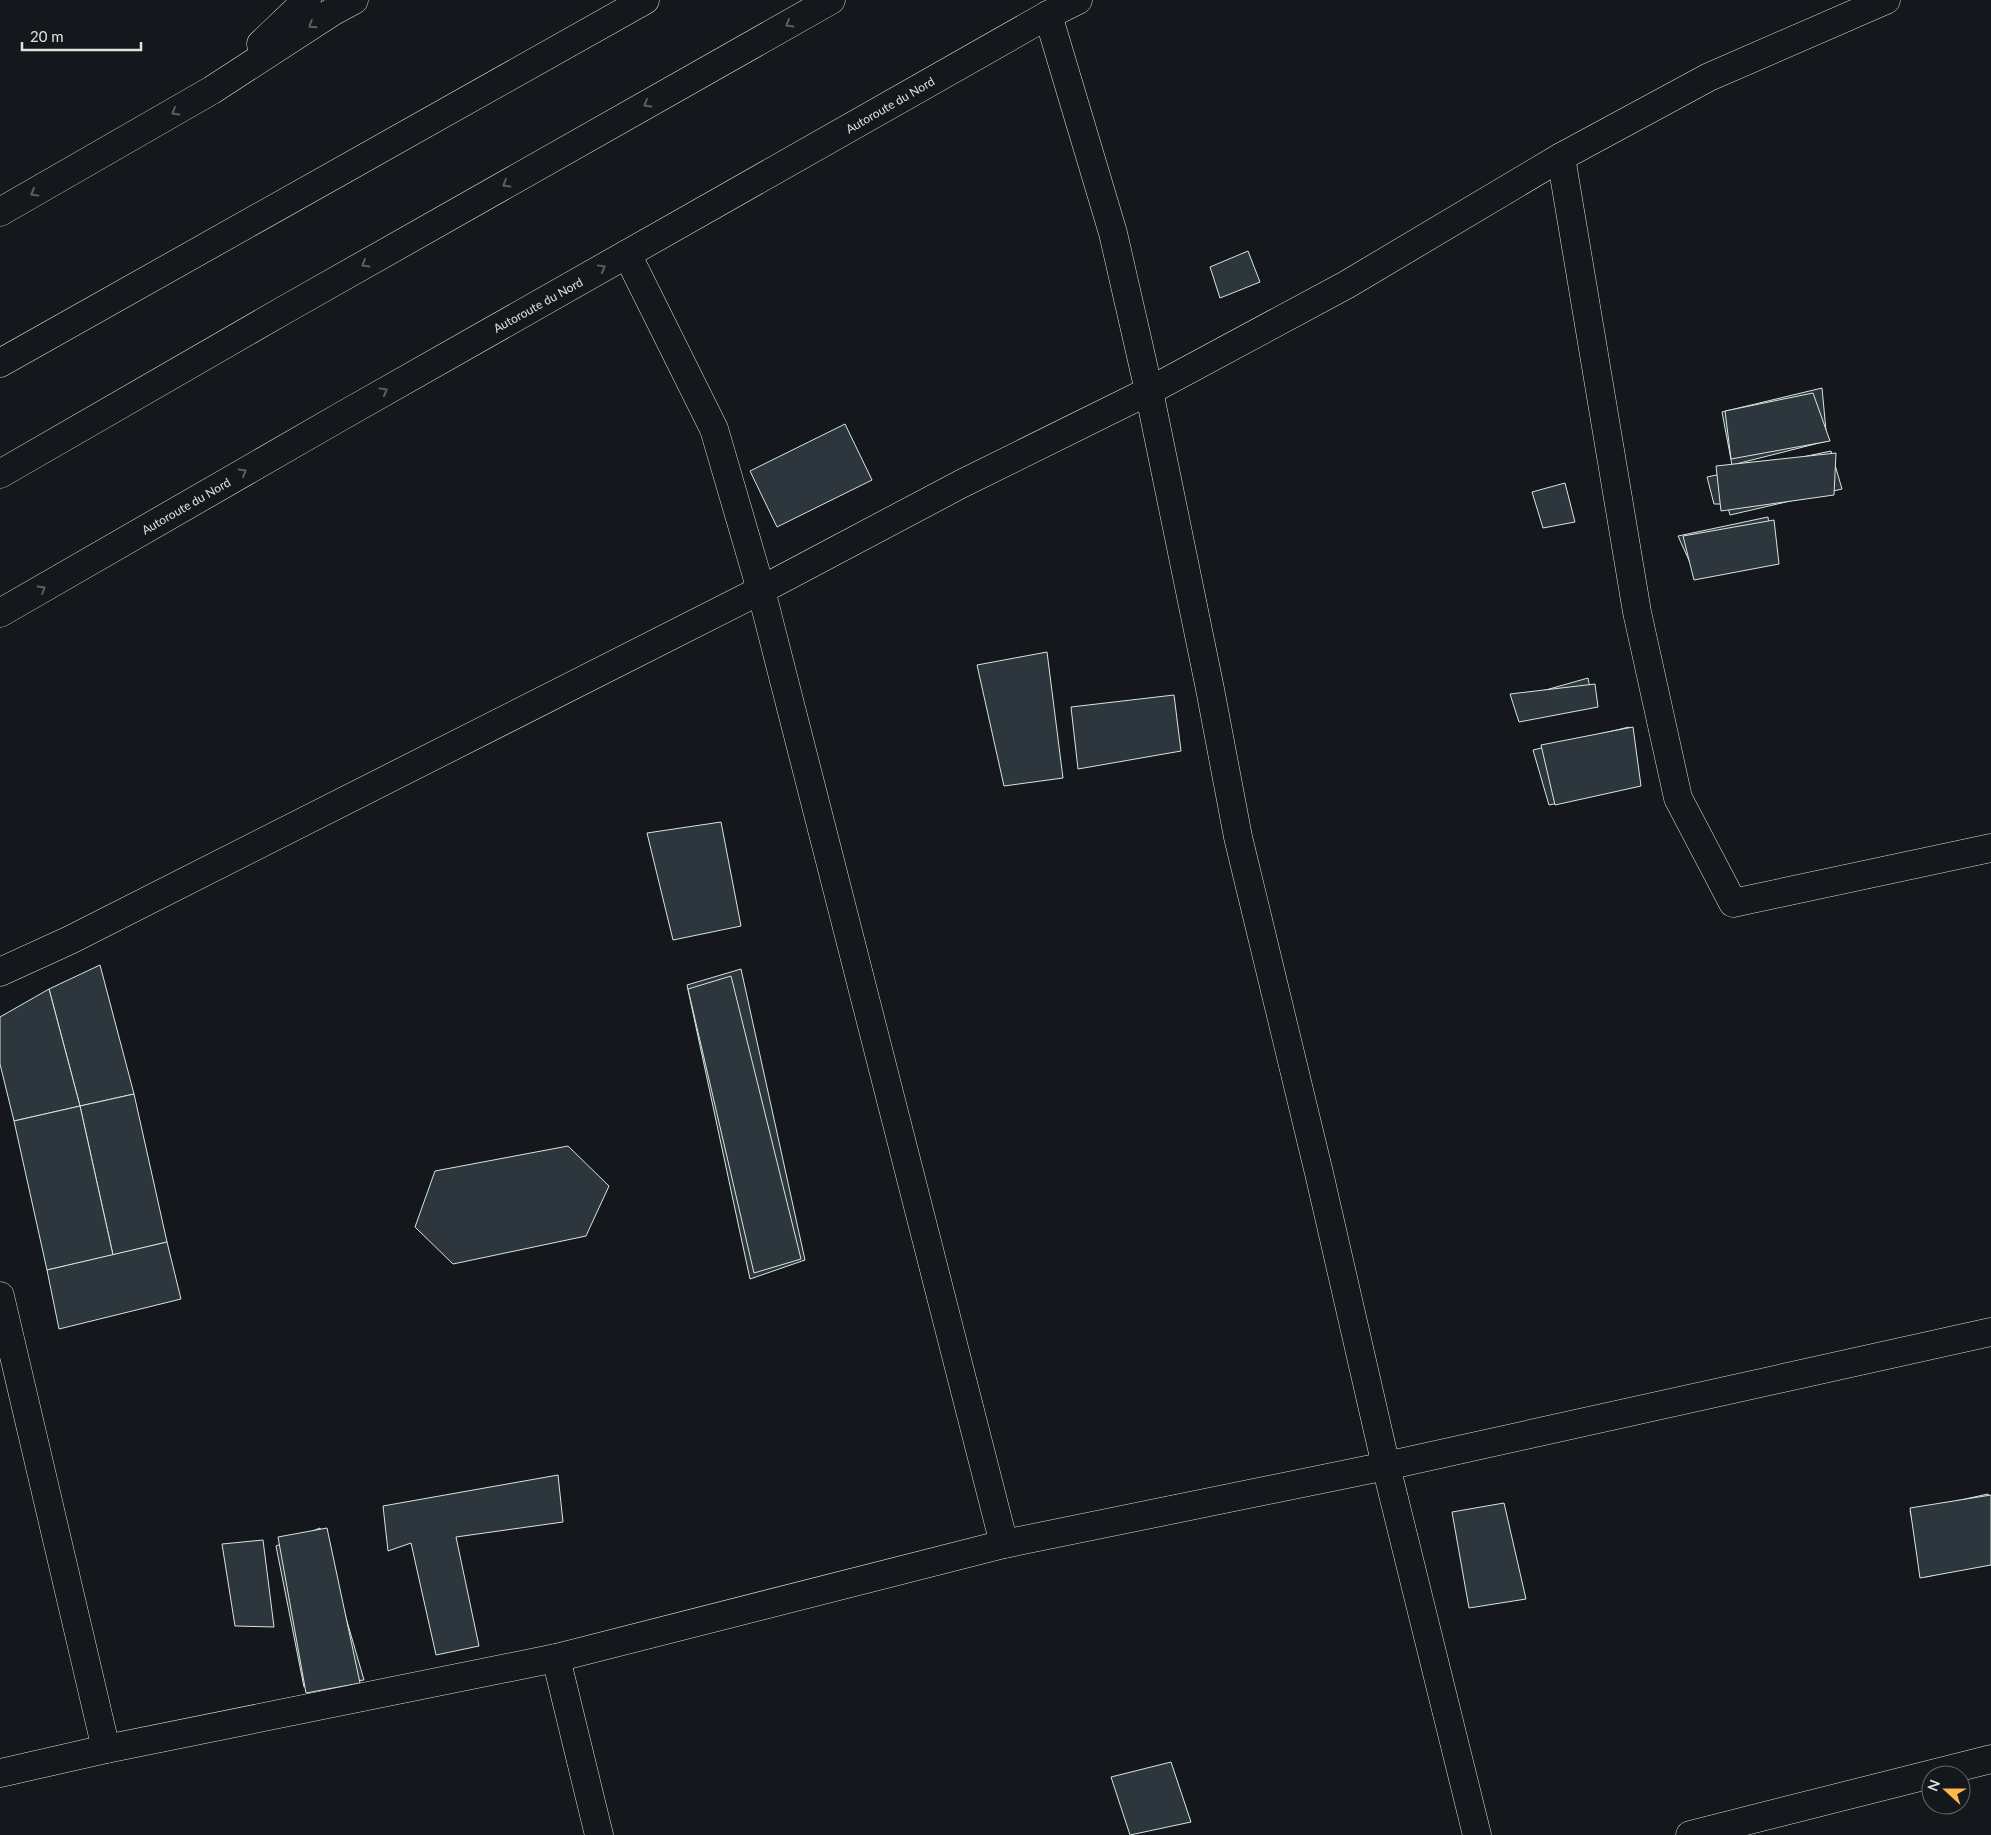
<svg xmlns="http://www.w3.org/2000/svg" width="1991" height="1835" font-family="Lato,sans-serif">
<rect width="100%" height="100%" fill="#14181c"/>
<g fill="#2c363c" stroke="#d8e6dc">
<path d="M1248,251l12,31 -40,16 -10,-31z"/>
<path d="M1822,388l5,53 -95,24 -10,-53z"/>
<path d="M1813,393l17,48 -99,18 -6,-48z"/>
<path d="M845,424l27,56 -95,47 -27,-56z"/>
<path d="M1831,451l11,38 -112,26 -3,-11h-13l-7,-27z"/>
<path d="M1836,453l-2,42 -113,16 -5,-45z"/>
<path d="M1565,483l10,39 -32,6 -11,-36z"/>
<path d="M1768,517l5,43 -76,18 -19,-42z"/>
<path d="M1774,520l5,44 -85,16 -11,-44z"/>
<path d="M1047,652l16,126 -59,8 -27,-121z"/>
<path d="M1588,678l4,21 -73,21 -5,-21z"/>
<path d="M1595,684l3,23 -79,15 -9,-28z"/>
<path d="M1174,695l7,56 -103,18 -7,-62z"/>
<path d="M1629,727l9,59 -89,19 -16,-55z"/>
<path d="M1633,727l8,59 -86,19 -14,-60z"/>
<path d="M721,822l20,104 -68,14 -26,-107z"/>
<path d="M100,965l34,129 -54,12 -31,-117z"/>
<path d="M741,969l64,291 -55,19 -63,-294z"/>
<path d="M731,976l70,283 -47,14 -66,-284z"/>
<path d="M49,989l31,117 -66,15 -14,-57v-47z"/>
<path d="M134,1094l33,148 -54,13 -33,-149z"/>
<path d="M80,1106l33,149 -66,15 -33,-149z"/>
<path d="M568,1146l41,40 -23,50 -133,28 -38,-37 20,-56z"/>
<path d="M167,1242l14,57 -122,30 -12,-59z"/>
<path d="M558,1475l5,47 -107,15 23,109 -43,9 -25,-112 -23,8 -5,-45z"/>
<path d="M1988,1494l3,14v53l-65,16 -16,-66z"/>
<path d="M1991,1495v70l-71,13 -10,-70z"/>
<path d="M1504,1503l22,96 -57,9 -17,-96z"/>
<path d="M320,1528l44,152 -60,7 -28,-141z"/>
<path d="M327,1528l33,155 -54,10 -28,-156z"/>
<path d="M263,1540l11,87 -39,-1 -13,-82z"/>
<path d="M1171,1762l20,60 -61,13 -19,-58z"/>
</g>
<g fill="none" stroke-linecap="round" stroke-linejoin="round">
<defs>
<g id="minor">
<path d="M1048,15l65,218 36,158 61,298 28,148 81,336 67,293 91,369"/>
<path d="M261,44l46,-44"/>
<path d="M1561,157l76,455 41,186 55,105 258,-55"/>
<path d="M0,212l212,-122 120,-78 22,-12"/>
<path d="M627,254l87,175 47,161 243,954"/>
<path d="M0,363l645,-363"/>
<path d="M0,972l70,-32 691,-350 200,-106 188,-93 197,-106 215,-128 148,-80 177,-77"/>
<path d="M0,1296l106,453"/>
<path d="M556,1658l43,177"/>
<path d="M0,1773l106,-24 450,-91 448,-114 382,-78 605,-134"/>
<path d="M1690,1835l301,-76"/>
</g>
<g id="highway">
<path d="M0,474l286,-165 545,-309"/>
<path d="M0,613l340,-196 708,-402 30,-15"/>
</g>
</defs>
<use href="#minor" stroke="#d8e6dc" stroke-width="29"/>
<use href="#highway" stroke="#d8e6dc" stroke-width="29"/>
<use href="#minor" stroke="#14181c" stroke-width="28"/>
<use href="#highway" stroke="#14181c" stroke-width="28"/>
</g>
<defs><path id="oneway-chevron" d="M-2-3.5L2.5 0L-2 3.5" fill="none" stroke-width="1.6" stroke-linecap="round" stroke-linejoin="round" transform="scale(1.25)"/></defs>
<g stroke="#59605f">
<use href="#oneway-chevron" transform="translate(789 24) rotate(150)"/>
<use href="#oneway-chevron" transform="translate(312 25) rotate(147)"/>
<use href="#oneway-chevron" transform="translate(647 104) rotate(150)"/>
<use href="#oneway-chevron" transform="translate(175 112) rotate(150)"/>
<use href="#oneway-chevron" transform="translate(506 184) rotate(150)"/>
<use href="#oneway-chevron" transform="translate(34 193) rotate(151)"/>
<use href="#oneway-chevron" transform="translate(365 264) rotate(150)"/>
<use href="#oneway-chevron" transform="translate(602 268) rotate(-29)"/>
<use href="#oneway-chevron" transform="translate(384 391) rotate(-29)"/>
<use href="#oneway-chevron" transform="translate(243 472) rotate(-30)"/>
<use href="#oneway-chevron" transform="translate(42 589) rotate(-30)"/>
</g>
<g text-anchor="middle" dominant-baseline="central" stroke-width="4" stroke-linejoin="round" paint-order="stroke">
<g font-size="12" fill="#d8e6dc" stroke="#14181c">
<text transform="translate(890 105) rotate(-30)">Autoroute du Nord</text>
<text transform="translate(538 305) rotate(-29)">Autoroute du Nord</text>
<text transform="translate(186 506) rotate(-30)">Autoroute du Nord</text>
</g>
</g>
<g transform="translate(1946 1790) rotate(291)"><circle r="24" fill="#14181c" stroke="#626a69"/>
<path d="M0-4L9 19L0 12L-9 19Z" fill="#ffb74d"/>
<text y="-8" font-size="14" font-weight="bold" text-anchor="middle" fill="#d8e6dc">N</text>
</g>
<path d="M22 42v8h119v-8" fill="none" stroke="#d8e6dc" stroke-width="2.5"/>
<text x="30" y="42" font-size="15" fill="#d8e6dc" stroke="#14181c" stroke-width="4" paint-order="stroke">20 m</text>
</svg>
